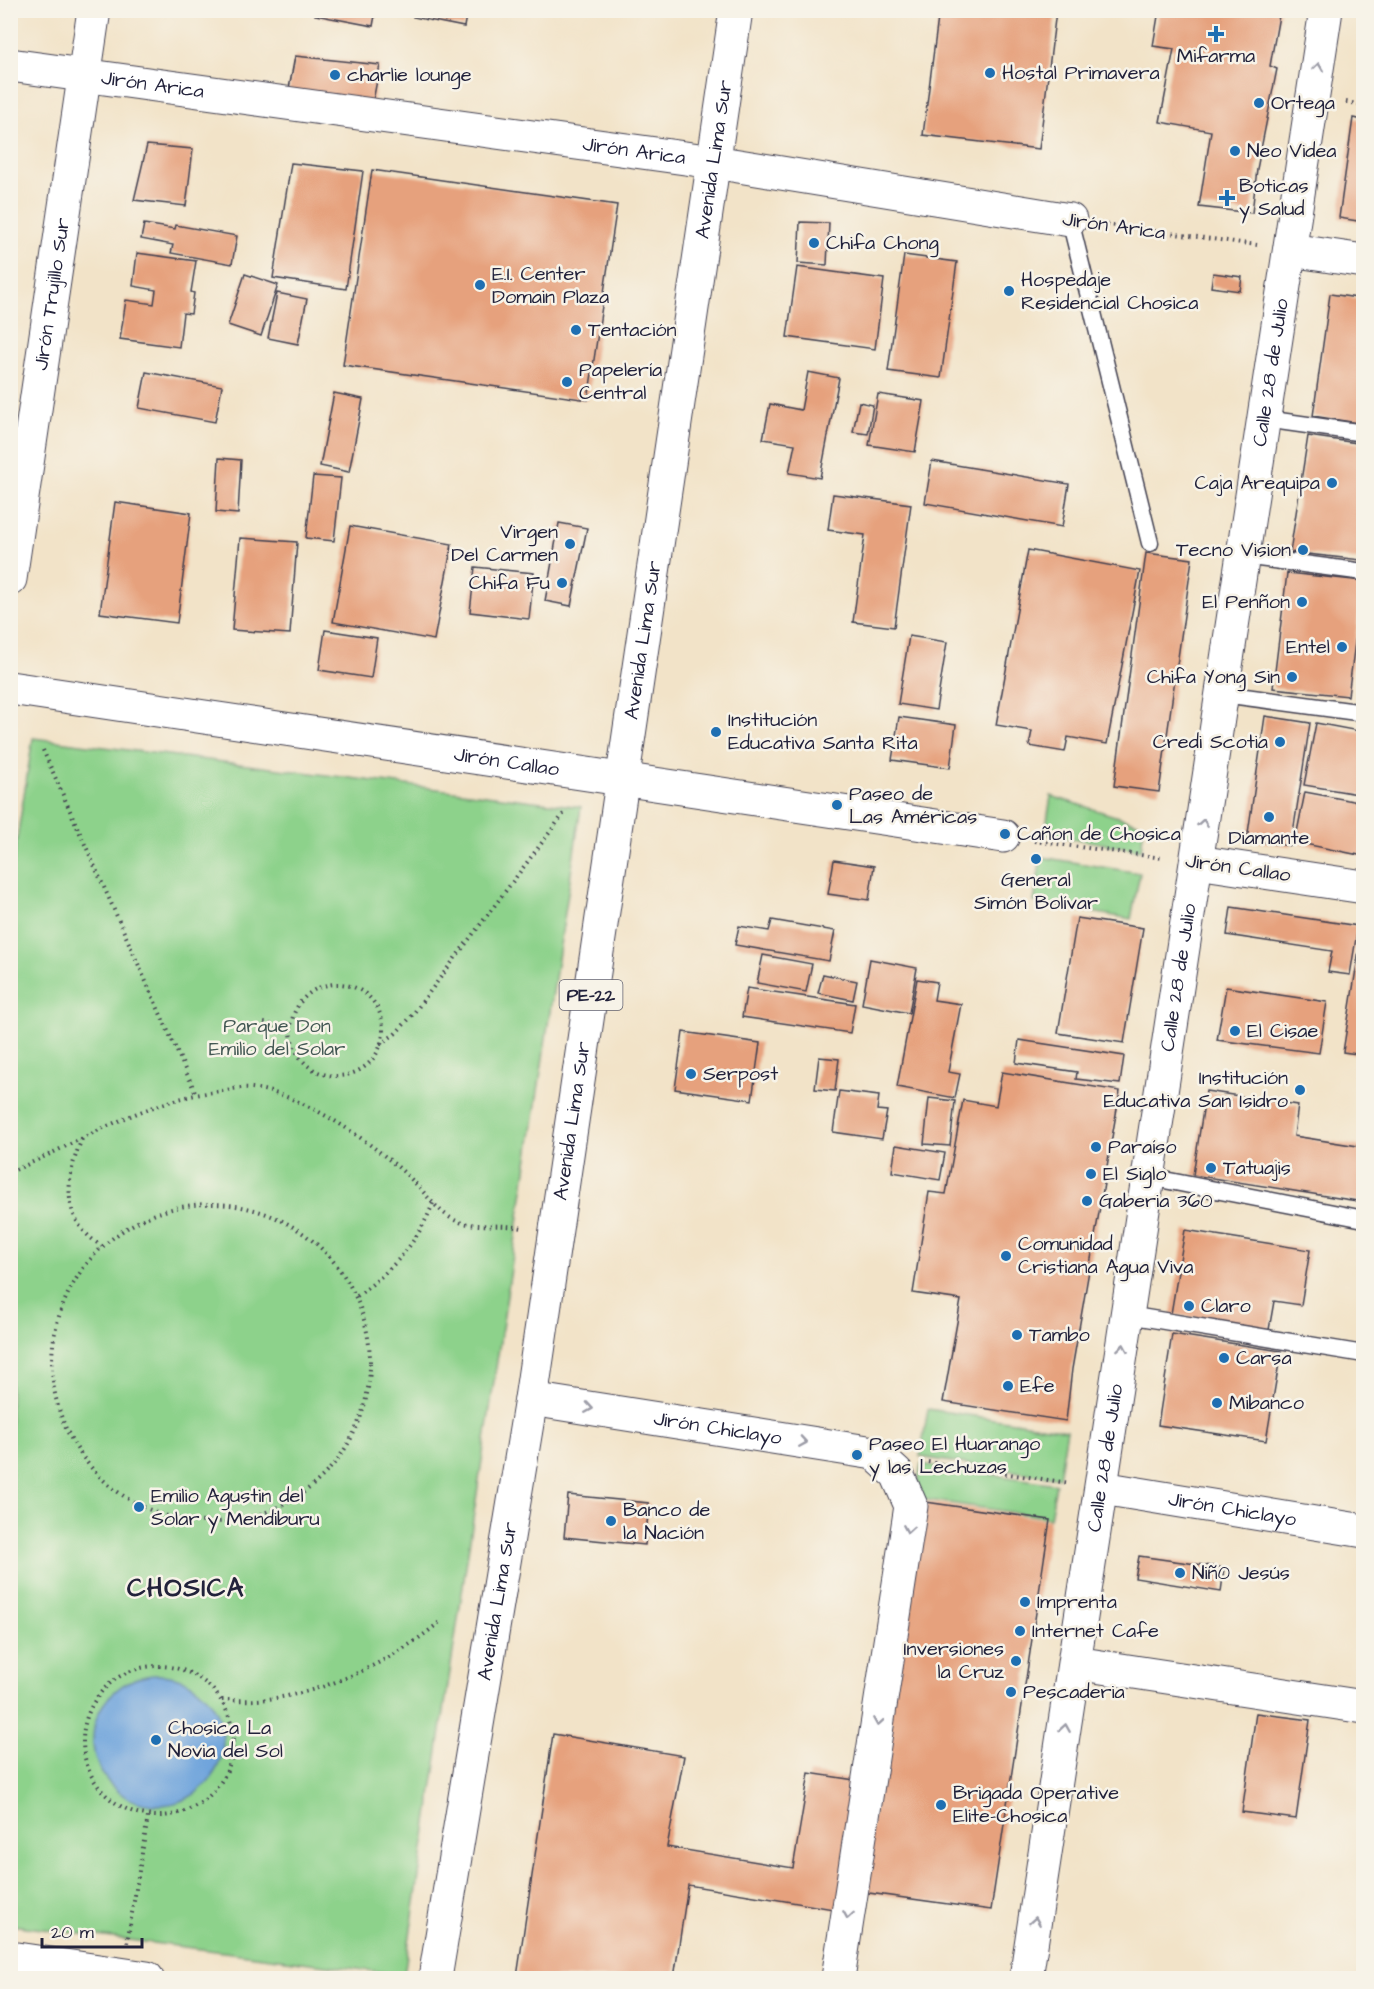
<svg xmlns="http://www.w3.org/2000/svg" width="1374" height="1989" font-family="'Architects Daughter',sans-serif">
<rect width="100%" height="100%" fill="#f7f3e8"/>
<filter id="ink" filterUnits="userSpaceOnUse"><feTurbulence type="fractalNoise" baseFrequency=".0167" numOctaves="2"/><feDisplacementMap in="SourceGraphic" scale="12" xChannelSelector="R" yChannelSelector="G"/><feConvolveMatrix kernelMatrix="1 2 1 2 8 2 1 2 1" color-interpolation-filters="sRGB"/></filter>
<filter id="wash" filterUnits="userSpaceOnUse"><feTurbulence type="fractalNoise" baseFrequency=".008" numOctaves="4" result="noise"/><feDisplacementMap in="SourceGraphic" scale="24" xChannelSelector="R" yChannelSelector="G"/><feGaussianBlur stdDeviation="1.35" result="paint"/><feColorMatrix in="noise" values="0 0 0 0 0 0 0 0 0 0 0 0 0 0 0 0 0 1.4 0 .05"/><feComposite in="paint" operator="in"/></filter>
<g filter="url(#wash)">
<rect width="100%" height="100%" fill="#f2e3c8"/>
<g fill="#8dd28b" stroke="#587a63" stroke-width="1.5">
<path d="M33,738l548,69 -177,1168 -393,-50 -1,-1042z"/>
<path d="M1051,796l93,29 -3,25 -96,-16z"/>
<path d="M1041,857l99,16 -9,46 -97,-17z"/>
<path d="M928,1409l139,21 -8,48 -139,-21z"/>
<path d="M921,1464l135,20 -6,34 -135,-20z"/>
</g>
<circle fill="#6fa4dc" stroke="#48638c" stroke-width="1.5" cx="158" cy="1740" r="65"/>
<g id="blocks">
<g fill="#e6a17d">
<path d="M316,10h60l-3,16 -58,-11z"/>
<path d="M414,10h53l-3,17 -51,-10z"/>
<path d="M939,10l117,1 -17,138 -116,-14z"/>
<path d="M1159,10h121l-10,56 7,3 -20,100 -5,44 -53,-6 12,-76 -51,-9 14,-73 -21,-3z"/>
<path d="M295,56l85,9 -8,41 -84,-12z"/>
<path d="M1353,118l11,2v102l-25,-4z"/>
<path d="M147,145l46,4 -7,57 -52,-6z"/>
<path d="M291,163l72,8 -17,118 -73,-11z"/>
<path d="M372,170l245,35 -29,195 -245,-35z"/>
<path d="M800,222l29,1 -2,42 -29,-2z"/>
<path d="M144,224l31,5 1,-4 61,11 -5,28 -61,-11 2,-8 -32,-6z"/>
<path d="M137,253l59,8 -5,31 3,1 -3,21 -8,-1 -4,34 -59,-8 6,-39 28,4 2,-14 -23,-4z"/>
<path d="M904,255l53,7 -16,116 -53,-7z"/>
<path d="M797,267l87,12 -9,70 -88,-12z"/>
<path d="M1213,273l29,4 -2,14 -29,-4z"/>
<path d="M245,274l33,11 -17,51 -33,-11z"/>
<path d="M277,293l30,6 -9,45 -30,-6z"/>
<path d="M1330,294l34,5v125l-51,-8z"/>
<path d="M146,372l76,14 -7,36 -76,-14z"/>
<path d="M808,372l31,6 -19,100 -31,-5 6,-29 -32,-5 7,-35 31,6z"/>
<path d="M334,393l29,6 -14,73 -29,-6z"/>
<path d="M878,394l46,7 -9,51 -46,-7z"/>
<path d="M859,402l14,3 -5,29 -15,-2z"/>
<path d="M1308,436l56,8v99l-3,17 -71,-8z"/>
<path d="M219,458l22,2 -3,54 -22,-2z"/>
<path d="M932,461l137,23 -7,43 -137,-24z"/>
<path d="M313,476l28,2 -7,63 -28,-3z"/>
<path d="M833,494l78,10 -17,123 -41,-5 12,-87 -37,-5z"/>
<path d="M115,502l76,11 -14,110 -77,-10z"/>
<path d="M559,523l28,5 -16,78 -26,-5z"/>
<path d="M350,526l102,18 -18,96 -101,-18z"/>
<path d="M240,538l57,4 -7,92 -58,-4z"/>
<path d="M1028,550l112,21 -33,173 -39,-7 -3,15 -36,-6 3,-15 -36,-6z"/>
<path d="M1146,553l46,6 -33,233 -45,-6z"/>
<path d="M475,567l59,6 -5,46 -59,-7z"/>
<path d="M1287,573l76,8 -15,115 -75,-8z"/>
<path d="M325,630l52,8 -6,40 -52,-8z"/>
<path d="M909,636l38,6 -11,68 -38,-6z"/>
<path d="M1265,716l45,7 -19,123 -44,-6z"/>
<path d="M899,717l57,8 -6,43 -58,-8z"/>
<path d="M1316,723l48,9v63l-60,-10z"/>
<path d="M1305,792l59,11v53l-69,-14z"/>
<path d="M834,860l40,6 -5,34 -41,-6z"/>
<path d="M1231,907l127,19 -8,49 -22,-3 4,-21 -105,-16z"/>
<path d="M1077,918l66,10 -19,115 -66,-10z"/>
<path d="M772,920l63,11 -6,30 -94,-16 4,-19 30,5z"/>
<path d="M1362,931h2v124l-21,-3z"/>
<path d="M763,955l49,9 -6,28 -49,-9z"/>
<path d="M870,959l47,9 -8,45 -47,-9z"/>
<path d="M823,974l34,7 -4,19 -35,-7z"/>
<path d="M917,979l20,3 -3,18 27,4 -13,68 12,2 -5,24 -58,-11z"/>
<path d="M1226,987l101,15 -8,51 -102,-13z"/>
<path d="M747,988l108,16 -5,29 -108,-16z"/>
<path d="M683,1032l77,11 -8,57 -77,-11z"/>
<path d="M1019,1040l105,16 -4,28 -44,-5 1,-7 -61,-9z"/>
<path d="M819,1057l20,2 -4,32 -20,-2z"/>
<path d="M1002,1072l118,19 -48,278 -6,52 -123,-19 18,-102 -48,-7 16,-101 17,2 17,-94 33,6z"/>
<path d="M839,1091l40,5 -2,14 10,1 -5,28 -49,-7z"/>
<path d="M1206,1091l92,14 -4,31 70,11v55l-171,-27z"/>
<path d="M929,1098l26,3 -5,45 -26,-2z"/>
<path d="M896,1145l49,8 -5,27 -48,-8z"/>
<path d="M1185,1230l125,20 -9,55 -27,-4 -5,29 -98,-16z"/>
<path d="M1172,1334l109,17 -15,90 -108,-16z"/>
<path d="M568,1495l81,8 -4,42 -81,-8z"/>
<path d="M919,1501l131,19 -59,390 -129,-18z"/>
<path d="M1139,1556l85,12 -3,24 -86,-14z"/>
<path d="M1256,1713l54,7 -14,99 -54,-7z"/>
<path d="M553,1734l131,22 -17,91 126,21 16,-95 52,8 -22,129 -151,-25 -14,93h-143l-14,-1z"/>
</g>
</g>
</g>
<g filter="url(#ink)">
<use href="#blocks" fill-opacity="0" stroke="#413f50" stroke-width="1.5"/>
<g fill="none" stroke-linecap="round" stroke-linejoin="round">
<defs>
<g id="lane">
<path d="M1070,220l80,323"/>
<path d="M1265,419l99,14"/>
<path d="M1243,556l121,16"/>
<path d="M1223,694l141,19"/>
<path d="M1149,1177l215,42"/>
<path d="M1128,1315l236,39"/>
</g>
<g id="street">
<path id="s1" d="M10,65l704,97 356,58"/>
<path d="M1290,250l74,11"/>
<path id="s2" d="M10,688l993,148"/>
<path d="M1197,862l167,25"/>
<path id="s3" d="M531,1399l343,54 23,21 14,32 -73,472"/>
<path id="s4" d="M1102,1488l262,43"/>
<path d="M1075,1663l289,44"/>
<path d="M10,1958l137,20"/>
</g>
<g id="secondary">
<path id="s5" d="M10,579l84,-569"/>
<path id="s6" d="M1026,1978l300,-1968"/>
</g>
<g id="highway">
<path id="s7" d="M435,1978l96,-579 205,-1389"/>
</g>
</defs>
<use href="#lane" stroke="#413f50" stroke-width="19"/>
<use href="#street" stroke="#413f50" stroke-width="35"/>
<use href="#secondary" stroke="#413f50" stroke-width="35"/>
<use href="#highway" stroke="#413f50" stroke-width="35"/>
<g stroke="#413f50" stroke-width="4" stroke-dasharray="1.5 4.5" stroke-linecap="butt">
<path d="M1346,102l18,3"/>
<path d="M1101,224l156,21"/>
<path d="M43,750l153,344"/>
<path d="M1034,841l129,17"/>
<circle cx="337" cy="1030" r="46"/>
<path d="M264,1023l27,6"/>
<path d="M380,1044l15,-10 15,-16 155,-206"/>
<path d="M82,1139c-17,39 -22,82 20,107"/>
<path d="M10,1172c70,-29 134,-73 211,-81 10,-2 21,-4 31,-3 44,6 91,36 125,62 13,10 26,21 38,33 14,14 27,35 48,40 19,4 39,1 59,5"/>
<circle cx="211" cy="1363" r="159"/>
<path d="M357,1296c34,-25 61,-53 76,-93"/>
<path d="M928,1462l141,21"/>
<circle cx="158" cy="1741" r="75"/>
<path d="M222,1700c15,0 31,1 46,-1 60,-7 129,-40 174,-79"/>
<path d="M127,1943l21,-126"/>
</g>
<use href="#lane" stroke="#fff" stroke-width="16"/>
<use href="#street" stroke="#fff" stroke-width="33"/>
<use href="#secondary" stroke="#fff" stroke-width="33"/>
<use href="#highway" stroke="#fff" stroke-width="33"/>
</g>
<defs><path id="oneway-chevron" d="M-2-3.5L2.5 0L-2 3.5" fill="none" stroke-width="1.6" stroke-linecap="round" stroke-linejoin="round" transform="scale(1.5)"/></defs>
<g stroke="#9c9ca7">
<use href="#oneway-chevron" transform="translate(1318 67) rotate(-82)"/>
<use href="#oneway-chevron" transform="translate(1203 823) rotate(-81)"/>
<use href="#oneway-chevron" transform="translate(1123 1348) rotate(-81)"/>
<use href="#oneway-chevron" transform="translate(589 1408) rotate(9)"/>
<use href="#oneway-chevron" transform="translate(803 1442) rotate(9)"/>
<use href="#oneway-chevron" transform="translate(908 1529) rotate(99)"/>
<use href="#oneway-chevron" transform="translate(878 1722) rotate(99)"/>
<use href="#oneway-chevron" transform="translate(1065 1728) rotate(-81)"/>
<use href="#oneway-chevron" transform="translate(848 1915) rotate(99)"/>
<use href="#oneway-chevron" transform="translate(1035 1921) rotate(-81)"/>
</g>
</g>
<g fill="#1f6fb2" stroke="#f7f3e8" stroke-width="2">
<path d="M1213 25h6v6h6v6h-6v6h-6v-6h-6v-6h6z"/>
<circle cx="990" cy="73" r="6"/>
<circle cx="335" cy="75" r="6"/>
<circle cx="1259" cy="103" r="6"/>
<circle cx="1235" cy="151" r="6"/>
<path d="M1224 189h6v6h6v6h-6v6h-6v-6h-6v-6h6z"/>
<circle cx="814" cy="243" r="6"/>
<circle cx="480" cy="285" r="6"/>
<circle cx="1009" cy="291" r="6"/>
<circle cx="576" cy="330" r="6"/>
<circle cx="567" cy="382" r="6"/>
<circle cx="1332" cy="483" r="6"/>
<circle cx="570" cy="544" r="6"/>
<circle cx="1303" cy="550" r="6"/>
<circle cx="562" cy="583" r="6"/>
<circle cx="1302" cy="602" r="6"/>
<circle cx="1342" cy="647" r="6"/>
<circle cx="1292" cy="677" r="6"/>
<circle cx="716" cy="732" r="6"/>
<circle cx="1280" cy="742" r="6"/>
<circle cx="837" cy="805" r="6"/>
<circle cx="1269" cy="817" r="6"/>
<circle cx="1005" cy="834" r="6"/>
<circle cx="1036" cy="859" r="6"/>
<circle cx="1235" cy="1031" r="6"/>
<circle cx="691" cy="1074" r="6"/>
<circle cx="1300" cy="1090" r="6"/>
<circle cx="1096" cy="1147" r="6"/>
<circle cx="1211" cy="1168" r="6"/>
<circle cx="1091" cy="1174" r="6"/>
<circle cx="1087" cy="1201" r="6"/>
<circle cx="1006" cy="1256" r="6"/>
<circle cx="1189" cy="1306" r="6"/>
<circle cx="1017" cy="1335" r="6"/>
<circle cx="1224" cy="1358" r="6"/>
<circle cx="1008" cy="1386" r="6"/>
<circle cx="1217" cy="1403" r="6"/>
<circle cx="857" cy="1455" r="6"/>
<circle cx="139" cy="1507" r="6"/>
<circle cx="611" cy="1521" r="6"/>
<circle cx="1180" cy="1573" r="6"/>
<circle cx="1025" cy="1602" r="6"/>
<circle cx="1020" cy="1631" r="6"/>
<circle cx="1016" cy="1661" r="6"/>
<circle cx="1011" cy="1692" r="6"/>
<circle cx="156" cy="1740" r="6"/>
<circle cx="941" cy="1805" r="6"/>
</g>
<g text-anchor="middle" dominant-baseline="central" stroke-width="5" stroke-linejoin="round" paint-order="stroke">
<rect fill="#f7f3e8" stroke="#62616f" stroke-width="1.5" x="559.5" y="980" width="63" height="30" rx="4.5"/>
<g font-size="18" font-weight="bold" fill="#22223b">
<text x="591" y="995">PE-22</text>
</g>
<g font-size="20" fill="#22223b" stroke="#f7f3e8" text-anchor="start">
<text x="1216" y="56" text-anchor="middle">Mifarma</text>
<text x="1002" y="73">Hostal Primavera</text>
<text x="347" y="75">charlie lounge</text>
<text x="1271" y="103">Ortega</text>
<text x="1247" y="151">Neo Videa</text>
<text x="1239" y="186">Boticas<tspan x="1239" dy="23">y Salud</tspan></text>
<text x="826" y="243">Chifa Chong</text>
<text x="492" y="274">E.I. Center<tspan x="492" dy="23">Domain Plaza</tspan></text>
<text x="1021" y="280">Hospedaje<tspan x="1021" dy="23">Residencial Chosica</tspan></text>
<text x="588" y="330">Tentación</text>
<text x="579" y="370">Papelería<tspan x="579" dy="23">Central</tspan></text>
<text x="1320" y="483" text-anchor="end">Caja Arequipa</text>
<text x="558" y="532" text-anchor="end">Virgen<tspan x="558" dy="23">Del Carmen</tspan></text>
<text x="1291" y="550" text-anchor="end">Tecno Vision</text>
<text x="550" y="583" text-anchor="end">Chifa Fu</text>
<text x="1290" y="602" text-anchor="end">El Penñon</text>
<text x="1330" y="647" text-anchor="end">Entel</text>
<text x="1280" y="677" text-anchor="end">Chifa Yong Sin</text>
<text x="728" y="720">Institución<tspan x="728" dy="23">Educativa Santa Rita</tspan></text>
<text x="1268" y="742" text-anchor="end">Credi Scotia</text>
<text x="849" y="794">Paseo de<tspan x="849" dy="23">Las Américas</tspan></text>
<text x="1017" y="834">Cañon de Chosica</text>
<text x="1269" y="838" text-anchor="middle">Diamante</text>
<text x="1036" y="880" text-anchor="middle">General<tspan x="1036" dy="23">Simón Bolívar</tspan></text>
<text x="1247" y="1031">El Cisae</text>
<text x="703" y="1074">Serpost</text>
<text x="1288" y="1078" text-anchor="end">Institución<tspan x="1288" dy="23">Educativa San Isidro</tspan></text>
<text x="1108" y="1147">Paraíso</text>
<text x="1223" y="1168">Tatuajis</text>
<text x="1103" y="1174">El Siglo</text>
<text x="1099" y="1201">Gaberia 360</text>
<text x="1018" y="1244">Comunidad<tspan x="1018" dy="23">Cristiana Agua Viva</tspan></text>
<text x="1201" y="1306">Claro</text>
<text x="1029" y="1335">Tambo</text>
<text x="1236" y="1358">Carsa</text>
<text x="1020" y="1386">Efe</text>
<text x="1229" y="1403">Mibanco</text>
<text x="869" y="1444">Paseo El Huarango<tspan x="869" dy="23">y las Lechuzas</tspan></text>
<text x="151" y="1496">Emilio Agustin del<tspan x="151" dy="23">Solar y Mendiburu</tspan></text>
<text x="623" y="1510">Banco de<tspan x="623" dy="23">la Nación</tspan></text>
<text x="1192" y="1573">Niñ0 Jesús</text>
<text x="1037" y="1602">Imprenta</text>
<text x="1032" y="1631">Internet Cafe</text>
<text x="1004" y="1649" text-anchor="end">Inversiones<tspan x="1004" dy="23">la Cruz</tspan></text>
<text x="1023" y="1692">Pescaderia</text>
<text x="168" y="1728">Chosica La<tspan x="168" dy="23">Novia del Sol</tspan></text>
<text x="953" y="1793">Brigada Operative<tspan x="953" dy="23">Elite-Chosica</tspan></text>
</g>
<g font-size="20" fill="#22223b" stroke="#f7f3e8">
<text stroke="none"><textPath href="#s1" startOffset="144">Jirón Arica</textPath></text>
<text stroke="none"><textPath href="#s1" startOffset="630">Jirón Arica</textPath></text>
<text stroke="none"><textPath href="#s7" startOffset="1840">Avenida Lima Sur</textPath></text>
<text transform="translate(1114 226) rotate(8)">Jirón Arica</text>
<text stroke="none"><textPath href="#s5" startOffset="288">Jirón Trujillo Sur</textPath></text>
<text stroke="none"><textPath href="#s6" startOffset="1624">Calle 28 de Julio</textPath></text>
<text stroke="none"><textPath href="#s7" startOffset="1354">Avenida Lima Sur</textPath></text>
<text stroke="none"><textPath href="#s2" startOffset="502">Jirón Callao</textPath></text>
<text transform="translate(1238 868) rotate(8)">Jirón Callao</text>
<text stroke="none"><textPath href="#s6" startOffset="1012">Calle 28 de Julio</textPath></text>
<text stroke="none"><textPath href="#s7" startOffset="868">Avenida Lima Sur</textPath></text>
<text stroke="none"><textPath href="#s3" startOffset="189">Jirón Chiclayo</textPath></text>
<text stroke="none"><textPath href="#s6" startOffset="526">Calle 28 de Julio</textPath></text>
<text stroke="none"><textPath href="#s4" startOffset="132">Jirón Chiclayo</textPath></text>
<text stroke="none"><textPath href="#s7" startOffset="382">Avenida Lima Sur</textPath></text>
</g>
<g font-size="20" fill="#425753" stroke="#f7f3e8">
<text x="277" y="1026">Parque Don<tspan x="277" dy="23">Emilio del Solar</tspan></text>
</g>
<g font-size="26" font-weight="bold" letter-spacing="1.5" fill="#22223b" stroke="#f7f3e8">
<text x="186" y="1588">CHOSICA</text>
</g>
</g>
<rect width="1374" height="1989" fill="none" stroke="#f7f3e8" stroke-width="36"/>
<path d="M42 1938v9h100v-9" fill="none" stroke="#22223b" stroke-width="3"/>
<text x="51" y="1938" font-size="18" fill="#22223b" stroke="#f7f3e8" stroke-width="4.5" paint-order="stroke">20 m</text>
</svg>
